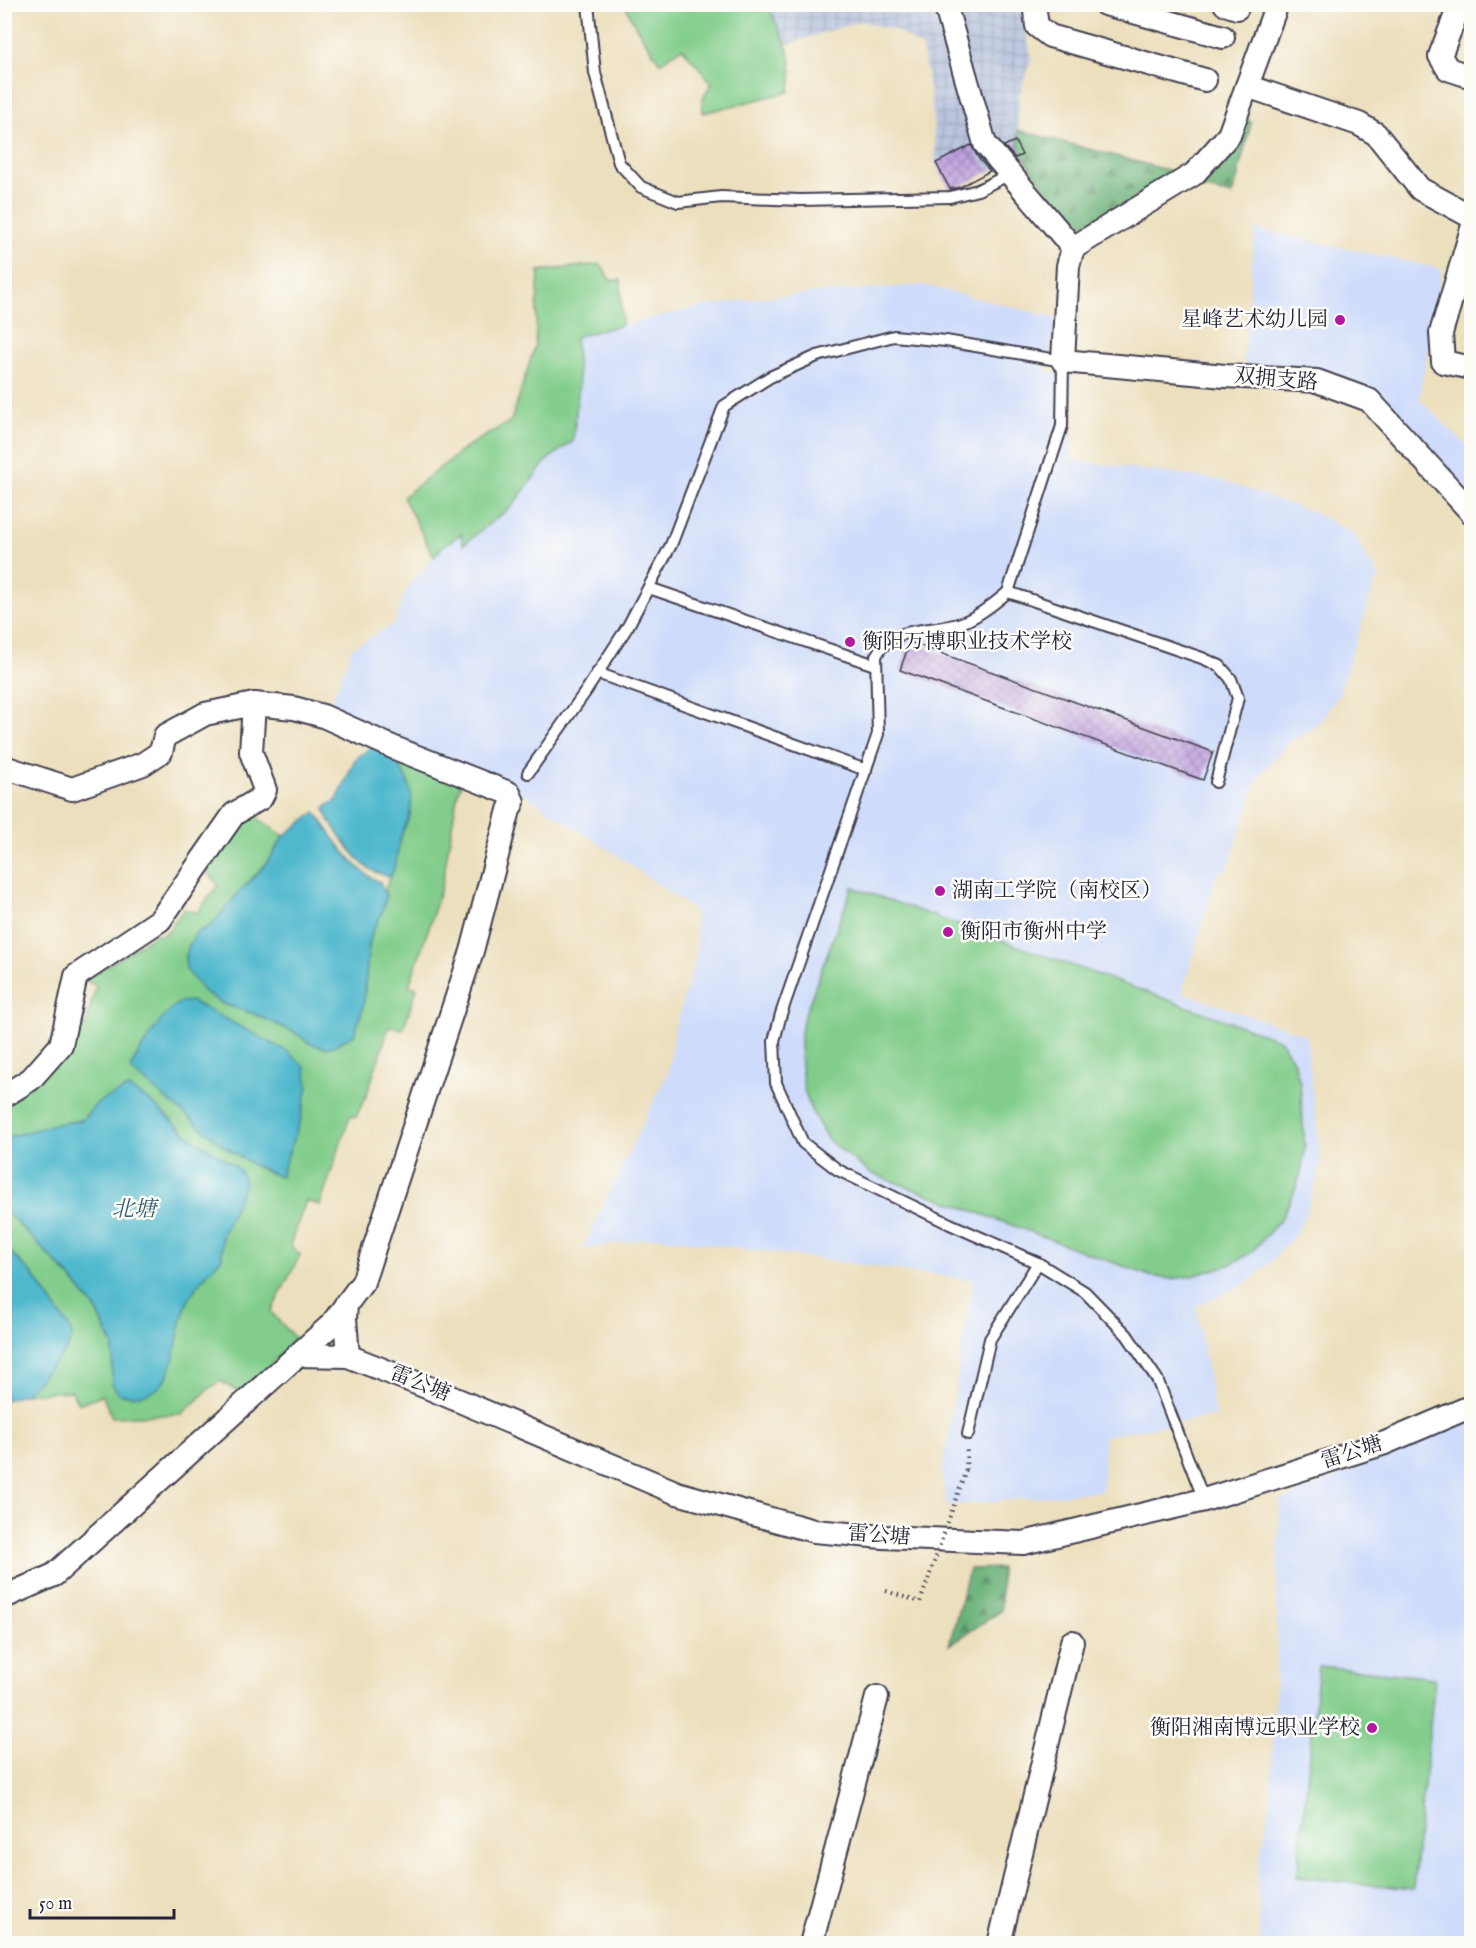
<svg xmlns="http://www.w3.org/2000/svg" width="1476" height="1948" font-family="'IM FELL English','Noto Serif SC',serif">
<defs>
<pattern id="industrial-grid" width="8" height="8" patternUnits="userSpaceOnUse" patternTransform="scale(1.5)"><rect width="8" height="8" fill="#b9c5de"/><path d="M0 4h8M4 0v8" fill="none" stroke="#9fa9bf"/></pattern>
<pattern id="forest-firs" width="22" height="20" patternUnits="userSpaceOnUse" patternTransform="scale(1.5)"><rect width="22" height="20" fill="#69b077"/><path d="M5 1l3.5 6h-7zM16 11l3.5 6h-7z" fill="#568f63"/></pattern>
<pattern id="building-cross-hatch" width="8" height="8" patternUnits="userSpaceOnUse" patternTransform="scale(1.5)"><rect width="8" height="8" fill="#be9fdf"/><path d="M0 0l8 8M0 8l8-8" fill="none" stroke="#9a81b6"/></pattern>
</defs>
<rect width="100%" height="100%" fill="#fdfcf7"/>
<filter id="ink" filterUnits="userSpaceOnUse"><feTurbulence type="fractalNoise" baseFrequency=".0167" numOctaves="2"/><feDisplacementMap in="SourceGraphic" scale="12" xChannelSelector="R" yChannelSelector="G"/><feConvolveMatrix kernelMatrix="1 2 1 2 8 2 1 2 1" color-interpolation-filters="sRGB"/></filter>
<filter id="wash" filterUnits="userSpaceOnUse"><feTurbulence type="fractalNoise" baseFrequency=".008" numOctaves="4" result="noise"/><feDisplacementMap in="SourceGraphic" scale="24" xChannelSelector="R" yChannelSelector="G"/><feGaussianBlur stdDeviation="1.35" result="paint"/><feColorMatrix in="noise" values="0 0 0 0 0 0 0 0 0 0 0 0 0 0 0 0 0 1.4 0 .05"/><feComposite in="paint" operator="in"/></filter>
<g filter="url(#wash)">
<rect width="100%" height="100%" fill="#ecdfbd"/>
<g fill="#cedbfa">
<path d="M1255,229l187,40 -23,130 52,51v54l-96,-108 -132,-26z"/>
<path d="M922,285l135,33 -12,53 28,5 -2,84 149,20 92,32 41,21 27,46 -5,4 -36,110 -20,31 -31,19 -30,35 -31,93h-9l-36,122 124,42 15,128 -16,55 -12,19 -20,23 -31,26 -46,20 19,110 -110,20 -3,55 -155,15 -5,-33 31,-193 -317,-43 -74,12 86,-177 7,-44 22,-75 -2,-42 -74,-53 -105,-69 -187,-76 1,-8 22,-57 42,-24 13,-36 35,-41 20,-13 1,10 49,-38 35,-46 26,-19 6,-58 -4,-46 124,-30 69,-10z"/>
<path d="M1471,1419l1,171 -4,29h4l-1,324 -210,1 -4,-70 13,-70 7,-151v-65l3,-87z"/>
</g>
<path fill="url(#industrial-grid)" d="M767,5h253l12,53 -13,37 -1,49 4,11 -71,36 -15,-28 -4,-59 -10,-57 -27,-17 -35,-9 -75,24z"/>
<g fill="#82cd8b" stroke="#527863" stroke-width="1.5" fill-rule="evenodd">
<path d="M625,5h142c14,30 31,52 22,87l-86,21 -1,-13 10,-17 -30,-35 -22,15 -24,-36z"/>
<path d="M601,264l9,16h11l1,45 -47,12 4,46 -6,58 -26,19 -35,46 -49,39 -2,-11 -19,13 -8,10 -31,-60 66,-52 42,-24 24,-75 4,-75z"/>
<path d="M383,746l81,34 -6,11 -16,93 -12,40 -21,62 8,2 -14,41 -14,-2 -22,67 -11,23 -6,-1 -30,89 -14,-4 -16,44 10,10 -29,57 24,26 -51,57 -24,-14 -10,7 -28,26 -70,3 -10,-22 -24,9 -6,-13 -47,3 42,-45 5,-13 -3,-9 -36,-52 -28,-28 -1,-38 67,69 26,33 16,35 -1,38 54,-5c9,-24 11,-50 20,-73 7,-19 22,-34 36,-48v-22l23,-53 -11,-18 -45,-29 -40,-36 -51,2 -16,18 -30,5 -47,13v-35l81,-79 10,-38 -11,-6 71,-46 4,1 7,-3 17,-23 13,4 21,-28 -12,-15 43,-58 35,24 -18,28 -31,33 -23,28 -16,8 7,58 20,13 29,9 44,20 13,10 22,4 23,-12 9,-27 6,-64 4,-14 9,-18 4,-15 -1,-7 8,-19 8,-35 9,-21 -2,-33zM308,1086l-8,35 -20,56 -25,-11 -29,-18z"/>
<path d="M852,887l429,153 13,22 6,21 5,66 -4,24 -6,17 -14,29 -30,34 -22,12 -37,11 -21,3 -21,-3 -280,-103 -42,-33 -17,-30 -7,-21 -3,-23 -1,-26 3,-20z"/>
<path d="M1319,1666l116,12 -22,211 -116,-12z"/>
</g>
<g fill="url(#forest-firs)" stroke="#466959" stroke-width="1.5">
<path d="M1245,115l6,8 -18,72 -32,-7 36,-49z"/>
<path d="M1018,130l161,43 -83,49 -18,2 -7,-2 -11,-12 -38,-55 -4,-11z"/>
<path d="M1001,1568v43l-52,34 20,-76z"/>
</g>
<g fill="#4fb8cd" stroke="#386d84" stroke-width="1.5">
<path d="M375,743c10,3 14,10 20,18 13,16 20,33 15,53 -2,8 -7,14 -9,22 -4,13 -3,29 -11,41 -8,-3 -16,-4 -22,-9 -11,-8 -44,-49 -43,-61l12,-7 17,-39z"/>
<path d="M315,812c17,23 39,60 65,70l6,15 -4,15 -9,18 -4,14 -6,64 -9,27 -23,12 -7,1 -15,-5 -13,-10 -44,-20 -29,-9 -20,-13 -17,-22 -1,-10 4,-14 7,-12 16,-8 23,-28 31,-33 18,-28z"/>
<path d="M191,1001l96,50 18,16 3,19 -8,35 -20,56 -25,-11 -29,-18 -96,-79c8,-16 32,-55 47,-65 4,-3 9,-2 14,-3z"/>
<path d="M128,1088l21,12 40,36 45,29 7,7 4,11 -23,53v22c-14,14 -28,29 -36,48 -16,39 -4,100 -67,88l-7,-10 1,-38 -16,-35 -26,-33 -67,-69 1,-71 47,-13 30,-5 16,-18z"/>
<path d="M5,1247l28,28 36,52 3,9 -5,13 -13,15 -29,30 -20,6z"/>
</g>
<g id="blocks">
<g fill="url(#building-cross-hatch)">
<path d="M1015,141l7,14 -7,3 -11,-12z"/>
<path d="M971,145l8,14 11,12 -30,16 -10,2 -14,-26z"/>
<path d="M910,642l303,110 -10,28 -303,-110z"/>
</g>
</g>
</g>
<g filter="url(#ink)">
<use href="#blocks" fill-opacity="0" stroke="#403e4e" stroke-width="1.5"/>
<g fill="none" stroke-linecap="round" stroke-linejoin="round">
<defs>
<g id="lane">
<path d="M588,4l7,69 24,90 22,24 37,15 43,-5 79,3 150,-3 28,-7 32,-16"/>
<path d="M649,588l226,77"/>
<path d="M1008,592l194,66 18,8 11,13 7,19 -22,84"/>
<path d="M597,673l269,97"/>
<path d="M528,773l58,-82 42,-65 43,-81 53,-139 46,-29 47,-21 77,-20 52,5 117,20 -1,65 -54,166c-14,12 -30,25 -47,31 -29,10 -69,1 -85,33l2,78 -97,280 -7,27 2,42 27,60 35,27 112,54 88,39 47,29 42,43 30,44 47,121"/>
<path d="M968,1434l22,-95 48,-76"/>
</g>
<g id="street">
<path d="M945,4l40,140 88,104"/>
<path d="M1034,4l3,22 13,10 155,44"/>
<path d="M1105,4l118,33"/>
<path d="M1225,4l12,4"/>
<path d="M1277,4l-48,131 -35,39 -121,74 -5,18 -5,95 162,15 92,5 52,19 103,113"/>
<path d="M1460,4l-20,52 8,13 24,8"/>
<path d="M1247,86l112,38 17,10 44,55 52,28"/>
<path d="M1472,229l-31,104 2,29 29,6"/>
<path d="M4,767l68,22 71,-25 18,-12 4,-16 40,-22 49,-10 40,4 29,8 74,33 112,44 4,9 -4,8 -37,141 -109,331 -32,43 -277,250 -50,22"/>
<path d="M4,1096l27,-17 30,-34 15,-69 84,-56 74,-106 27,-16 4,-8 -14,-38 3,-48"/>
<path d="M346,1304l-1,15 3,37"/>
<path d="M298,1355l50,1 86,34 243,103 137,38 69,6 140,6 181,-43 181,-57 87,-37"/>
<path d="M811,1944l66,-247"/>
<path d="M999,1944l73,-302"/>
</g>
</defs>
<use href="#lane" stroke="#403e4e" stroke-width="14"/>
<use href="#street" stroke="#403e4e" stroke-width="26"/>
<g stroke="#403e4e" stroke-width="4" stroke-dasharray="1.5 4.5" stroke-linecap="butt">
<path d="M966,1470l1,-23"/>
<path d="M886,1591l34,11 10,-28"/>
</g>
<use href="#lane" stroke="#fff" stroke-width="10"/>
<use href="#street" stroke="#fff" stroke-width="22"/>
<path stroke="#403e4e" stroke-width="4" stroke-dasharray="1.5 4.5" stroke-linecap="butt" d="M930,1574l36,-104"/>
</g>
</g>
<g fill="#b5179e" stroke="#fdfcf7" stroke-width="2">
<circle cx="1340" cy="320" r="6"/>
<circle cx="850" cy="642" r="6"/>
<circle cx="940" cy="891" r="6"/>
<circle cx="948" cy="932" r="6"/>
<circle cx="1372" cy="1728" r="6"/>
</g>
<g text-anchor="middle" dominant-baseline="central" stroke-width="5" stroke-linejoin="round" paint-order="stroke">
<g font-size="21" fill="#22223b" stroke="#fdfcf7" text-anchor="start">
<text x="1328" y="320" text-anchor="end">星峰艺术幼儿园</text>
<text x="862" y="642">衡阳万博职业技术学校</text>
<text x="952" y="891">湖南工学院（南校区）</text>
<text x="960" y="932">衡阳市衡州中学</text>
<text x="1360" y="1728" text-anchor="end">衡阳湘南博远职业学校</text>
</g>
<g font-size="21" fill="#22223b" stroke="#fdfcf7">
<text transform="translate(1276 380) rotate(5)">双拥支路</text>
<text transform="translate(420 1384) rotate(22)">雷公塘</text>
<text transform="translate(1352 1453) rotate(-18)">雷公塘</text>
<text transform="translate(879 1536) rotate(4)">雷公塘</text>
</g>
<g font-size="22" font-style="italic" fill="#345e75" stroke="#fdfcf7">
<text x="134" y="1210">北塘</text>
</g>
</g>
<rect width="1476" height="1948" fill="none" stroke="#fdfcf7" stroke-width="24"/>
<path d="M30 1909v9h144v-9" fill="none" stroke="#22223b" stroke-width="3"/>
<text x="39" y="1909" font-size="18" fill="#22223b" stroke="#fdfcf7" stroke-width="4.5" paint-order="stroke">50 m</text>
</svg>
